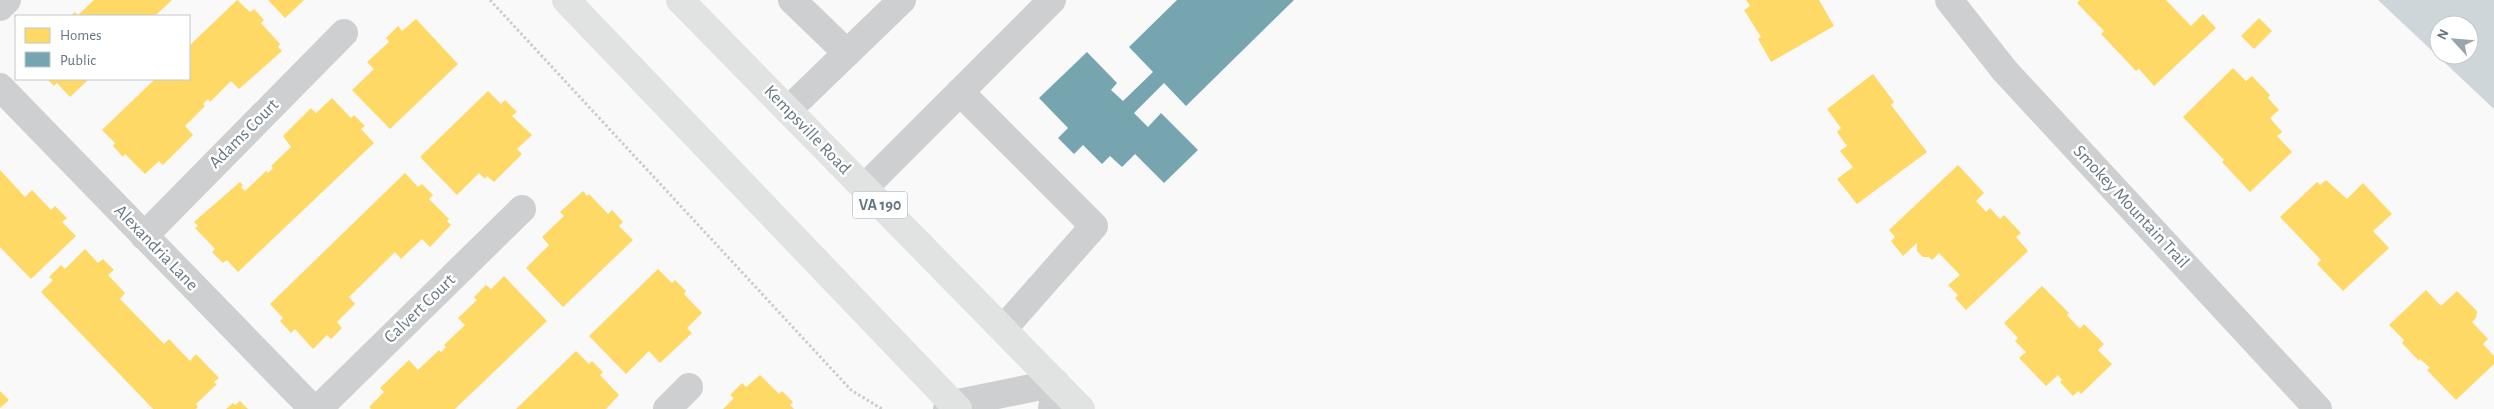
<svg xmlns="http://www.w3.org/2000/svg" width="2494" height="409" font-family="'Alegreya Sans',sans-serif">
<rect width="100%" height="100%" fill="#f9f9f9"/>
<path fill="#ced6d9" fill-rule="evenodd" d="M2378,0h116v109zM2439,25h30v30h-30z"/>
<g fill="#ffd966">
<path d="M94,0h78l-17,16h-85l5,-4 3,3z"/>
<path d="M237,0l13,12 4,-3 10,11 -3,3 19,21 -2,3 4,4 -43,38 -8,-8 -21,21 -2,-3 -5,5 2,2 -20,20 8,9 -30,30 -4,-4 -14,13 -20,-20 -2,3 -10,-11 2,-3 -13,-13 53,-51h34v-33z"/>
<path d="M268,0h36l-19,18z"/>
<path d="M1746,0h73l15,26 -63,36 -13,-23 3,-2 -17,-27 6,-4z"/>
<path d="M2080,0h86l25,26 12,-12 13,14 -62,58 -15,-17 -3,2 -35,-37 3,-3 -27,-28z"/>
<path d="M2259,18l13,13 -18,18 -13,-13z"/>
<path d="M416,19l42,45 -68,65 -38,-39 22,-21 -7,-7 22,-20 -3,-4 12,-12 4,5z"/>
<path d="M2233,68l13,13 6,-5 18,19 -2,3 11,12 -9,8 12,14 -5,4 15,16 -42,40 -28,-30 2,-2 -41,-43z"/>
<path d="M1873,74l21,28 -3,3 36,47 -70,52 -20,-25 16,-12 -13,-16 7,-5 -10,-14 4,-4 -14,-19z"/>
<path d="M47,79h42l-19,18 -13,-14 -3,3z"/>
<path d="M488,91l13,13 4,-4 12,12 -5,4 20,19 -15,14 5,5 -28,28 -7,-6 -2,3 -6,-6 -22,22 -37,-38z"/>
<path d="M332,98l19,20 3,-3 11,11 -4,3 13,14 -136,129 -11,-12 -4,3 -11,-11 3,-3 -20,-21 3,-2 -4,-4 46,-40 3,3 -2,2 4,4 21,-20 2,2 5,-5 -2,-2 20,-19 -8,-11 28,-28 5,5z"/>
<path d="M1958,165l26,28 -8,8 10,11 4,-4 10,11 4,-4 17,18 -5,4 12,14 -62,59 -11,-12 3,-3 -10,-10 12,-10 -21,-22 -7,7 -3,-3h-6l-6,-6v-8l-14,13 -12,-15 4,-4 -6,-7z"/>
<path d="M0,170l25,27 7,-7 19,20 4,-4 12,12 -5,4 14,14 -45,43 -31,-32z"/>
<path d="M405,173l13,14 4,-3 11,11 -4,4 20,20 -2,2 4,4 -21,22 -8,-8 -21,20 -6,-7 -46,45 6,7 -18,18 5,6 -11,11 -4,-4 -14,14 -18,-20 -4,4 -11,-12 3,-3 -13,-14z"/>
<path d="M2326,180l21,19 16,-16 29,31 -19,17 16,17 -46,43 -26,-27 4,-4 -41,-43 37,-35 3,3z"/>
<path d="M583,191l4,5 2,-2 19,20 4,-4 11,12 -4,4 14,14 -70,67 -37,-39 23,-23 -7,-8 22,-21 -4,-4z"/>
<path d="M85,249l13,14 5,-4 11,11 -6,5 17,18 -5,6 44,45 5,-5 21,22 6,-7 23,24 -5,4 3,2 -21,20 2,3 -2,2h-43l-112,-117 12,-12 -4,-3 12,-12 4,4z"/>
<path d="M658,269l14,14 3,-3 11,11 -2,3 18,19 -15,15 5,5 -32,30 -11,-12 -23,23 -37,-38z"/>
<path d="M504,276l43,45 -92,88h-84l-2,-2 15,-15 -4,-4 29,-28 9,10 21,-20 2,2 5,-5 -2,-2 21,-20 -7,-7 19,-18 -3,-3 12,-12 5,4z"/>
<path d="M2042,286l27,27 -2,2 13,14 4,-5 20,20 -6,6 14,14 -31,30 -3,-3 -5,5 -13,-14 2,-2 -4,-5 -12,11 -27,-28 7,-6 -11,-11 3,-3 -14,-15z"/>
<path d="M2426,290l15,16 16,-15 20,20 -1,7 -4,4 16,17 -5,5 11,12v8l-38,36 -29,-30 3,-2 -10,-9 -1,2 -17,-18 2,-3 -15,-15z"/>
<path d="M576,351l13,13 3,-3 11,11 -3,3 19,20 -13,14h-90z"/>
<path d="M760,375l19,19 3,-3 11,11 -3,3 4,4h-71l11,-11 -4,-3 12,-12 4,4z"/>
<path d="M0,391l9,9 -9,8z"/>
<path d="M240,401l8,8h-22l7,-6 2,2z"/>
</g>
<path fill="#76a5af" d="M1177,0h117l-108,106 -22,-23 -30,30 14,14 13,-14 37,37 -34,33 -29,-29 -13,13 -12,-11 -8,8 -19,-19 -9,9 -16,-16 10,-10 -29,-30 48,-46 30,31 -6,7 12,11 30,-29 -24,-25z"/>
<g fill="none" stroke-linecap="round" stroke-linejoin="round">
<path stroke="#cbcccd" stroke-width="3" stroke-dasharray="2.5 2.5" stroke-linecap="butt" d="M490,0l361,390 31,19"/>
<g stroke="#cecfd0" stroke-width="28">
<path d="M792,0l55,53"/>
<path d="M1949,0l56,71 313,338"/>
<path d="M0,7l7,-7"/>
<path d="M0,87l313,322"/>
<path d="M960,92l134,134 -91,103"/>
<path d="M788,110l114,-110"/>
<path d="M864,188l188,-188"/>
<path d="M144,236l200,-203"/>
<path d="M318,409l204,-200"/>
<path d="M667,409l22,-22"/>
<path d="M947,409l6,-5 103,-21 -4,26"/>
</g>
<g stroke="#e1e2e2" stroke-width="28">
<path d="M566,0l392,409"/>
<path d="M680,0l401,409"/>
</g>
</g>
<g text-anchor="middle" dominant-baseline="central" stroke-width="5" stroke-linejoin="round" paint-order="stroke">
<rect fill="#fff" stroke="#939fa8" stroke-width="1" x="852.5" y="191.5" width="55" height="27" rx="4"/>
<g font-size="16" font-weight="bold" fill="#657683">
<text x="880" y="205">VA 190</text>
</g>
<g font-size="18" fill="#657683" stroke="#fff">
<text transform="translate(807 130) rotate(46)">Kempsville Road</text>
<text transform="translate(244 134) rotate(-45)">Adams Court</text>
<text transform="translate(2131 207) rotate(47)">Smokey Mountain Trail</text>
<text transform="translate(156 248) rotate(46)">Alexandria Lane</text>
<text transform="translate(420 309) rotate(-44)">Calvert Court</text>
</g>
</g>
<rect x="15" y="15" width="175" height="65" fill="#ffffff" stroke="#c1c8cd"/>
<rect x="25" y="28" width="25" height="15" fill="#ffd966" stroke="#c1c8cd"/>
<text x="60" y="40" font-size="15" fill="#657683">Homes</text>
<rect x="25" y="52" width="25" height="15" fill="#76a5af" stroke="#c1c8cd"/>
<text x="60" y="65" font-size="15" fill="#657683">Public</text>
<g transform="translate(2454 40) rotate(296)"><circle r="24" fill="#ffffff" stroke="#c1c8cd"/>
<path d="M0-4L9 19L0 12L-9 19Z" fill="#99a4ac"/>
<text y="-8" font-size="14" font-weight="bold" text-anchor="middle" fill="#657683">N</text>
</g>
</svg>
